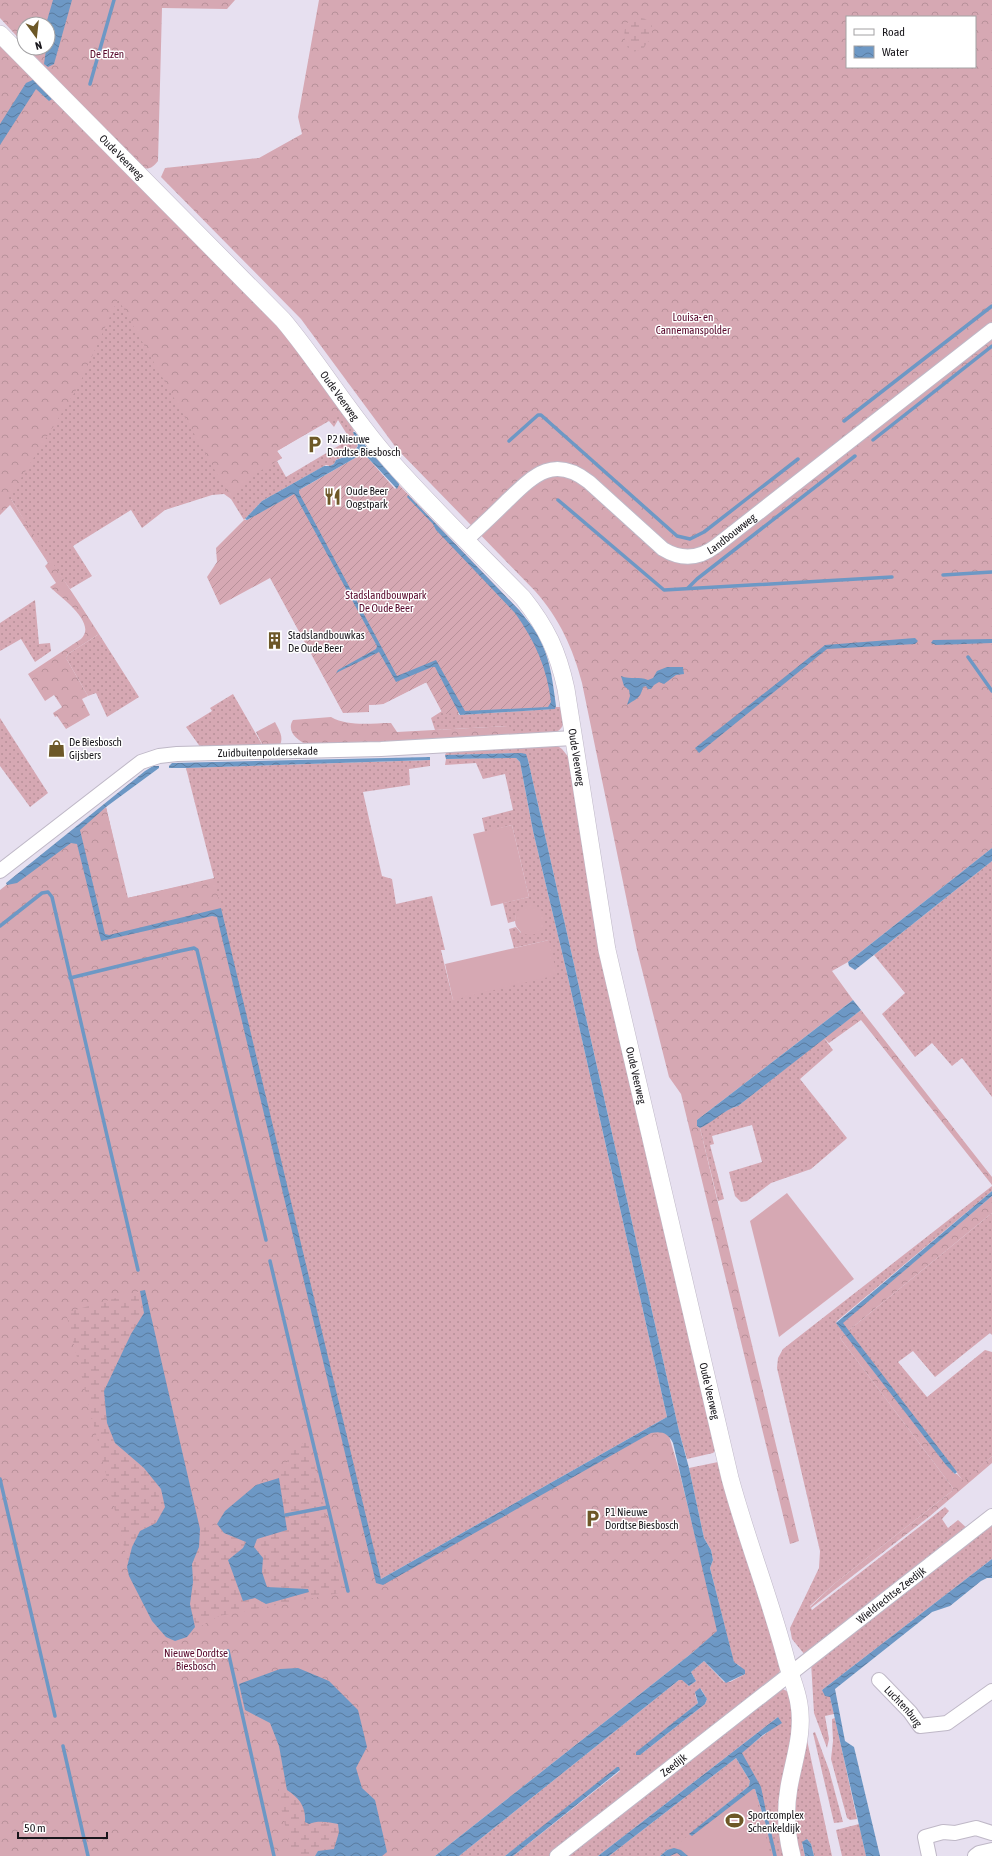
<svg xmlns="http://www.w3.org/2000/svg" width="992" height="1856" font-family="'Asap Condensed',sans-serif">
<defs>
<pattern id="grass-dots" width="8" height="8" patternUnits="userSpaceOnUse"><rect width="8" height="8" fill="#d6a8b3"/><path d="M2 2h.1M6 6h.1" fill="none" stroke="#b79099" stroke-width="1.8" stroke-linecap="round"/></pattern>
<pattern id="forest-crowns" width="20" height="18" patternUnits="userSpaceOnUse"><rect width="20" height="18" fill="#d6a8b3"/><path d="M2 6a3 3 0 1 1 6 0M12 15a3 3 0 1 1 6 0" fill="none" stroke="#b79099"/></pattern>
<pattern id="wetland-marsh" width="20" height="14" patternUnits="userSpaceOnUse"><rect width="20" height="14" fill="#d6a8b3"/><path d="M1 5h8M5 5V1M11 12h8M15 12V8" fill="none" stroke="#b79099"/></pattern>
<pattern id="garden-furrows" width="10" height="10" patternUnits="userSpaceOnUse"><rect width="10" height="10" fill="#d6a8b3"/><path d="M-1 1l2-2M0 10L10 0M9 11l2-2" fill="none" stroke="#b79099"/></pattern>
<pattern id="water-waves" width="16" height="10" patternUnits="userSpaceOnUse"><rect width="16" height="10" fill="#6d98c5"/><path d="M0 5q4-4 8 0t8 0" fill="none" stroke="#597b9f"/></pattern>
</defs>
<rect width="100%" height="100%" fill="#e7e0f0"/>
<g fill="url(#grass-dots)" fill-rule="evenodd">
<path d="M0,145l345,268 9,18 -1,1 5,12 -3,8 -19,8 -2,4 -4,2 -4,-1 -64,36 -18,19 -13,-21 -7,-5 -12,1 -47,15 -23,18 -11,-18 -58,36 19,30 -22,13 -23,-32 -36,-58 -4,1zM338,420l12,19 -64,38 -9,-16 5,-3 -5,-7 52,-30 5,6z"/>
<path d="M35,600l4,44 11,-1 1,8 -16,11 -14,-23 -21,12v-28z"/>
<path d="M99,634l40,63 -32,20 -11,-24 -8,3 -22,-38 2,-4z"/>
<path d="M435,667l24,48 94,-6 3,-2h9c0,12 1,21 -12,27l-41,4 -4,-12 -73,4 -4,-12 11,-7 -15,-29 -44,22 -14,1z"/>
<path d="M233,694l31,54h-63l-15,-21 26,-16 -2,-3z"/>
<path d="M0,718l48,75 -18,14 -30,-41z"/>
<path d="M556,745l6,4 8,10 146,691 -3,3 -26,6 -8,-28 -151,-671 -7,-7 -76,2 2,-4z"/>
<path d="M495,758h21l4,4 13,69 34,142 100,444 -286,162 -272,-644 -3,-128 22,91 86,-20 -28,-110 244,-8v6l-21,3 1,16 -47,7 19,84 10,3 4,25 36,-8 13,54h-4l12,50 96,-60 -35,8 -5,-19 7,-2 5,6 -5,-18 -1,6 -7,2 -5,-20 26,-6 -17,-72 -27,7 -3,-14 31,-8 -8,-36 -22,5 -7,-16 -31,2 1,-6z"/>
<path d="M992,861v236l-30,-39 -10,8 -20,-23 -17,14 -33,-43 23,-21 -31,-38z"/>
<path d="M824,1038l9,12 -33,29 47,59 -2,2 -34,29 -40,14 -24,18 -6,1 -6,-6 -6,-24 33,-10 -10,-37 -40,11 2,8 -4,1 14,54 -6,2 -18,-73 29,-19 9,-3z"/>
<path d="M992,1186v5l-155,130 -1,2 9,11 -5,4 113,150 -1,3 -118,93 -24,22 2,4 133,-103 4,4 -7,8 6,9 10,-8 11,10 -164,125 -13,-16 -2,-11 29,-60 1,-17 -43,-183 1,-10 5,-9z"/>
<path d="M992,1213v122l-2,-2 -55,44 -22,-26 -15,11 29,35 58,-47 7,2v104l-28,26 -116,-151z"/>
<path d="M718,1462l63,204 -2,8 -228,182h-38l107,-85 -3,-3 -112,88h-46l220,-176h4l6,6 7,-5 -5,-9 13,-11 20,21h6l15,-8 -6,-9 -5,-2 -24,-95 3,-8 -2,-10 -7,-12 -15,-70zM701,1689l6,10 -2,5 -65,51 -4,-1 62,-51 -3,-9z"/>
<path d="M992,1521v38l-170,131 8,7 4,17 -9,2 4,23 -2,9 -13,-35 -3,-51z"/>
<path d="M781,1688l9,5 4,13 -8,150h-98l-21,-6 -7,6h-51l127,-98 14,23 -1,5 -60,49 64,-47 2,1 10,33 -7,-39 -17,-30 38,-30 -1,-6 -180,139h-35z"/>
<path d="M835,1718l22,101 -7,1 -3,-2 -16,-59 2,-18 -1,-19v-3z"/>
<path d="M815,1732l14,38 14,52 -9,1 -21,-90z"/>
<path d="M807,1740l25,116h-18l-3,-12 -4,-5 -5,4 3,13h-7l-6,-44z"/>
<path d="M859,1824l7,32h-24l-6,-26z"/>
</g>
<g fill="url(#forest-crowns)" fill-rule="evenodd">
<path d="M0,0h235l-8,9 -65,-1 -4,153c-5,6 -8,9 -16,7l-115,-120h21v-24h-24v20l-24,-26z"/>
<path d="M319,0h673v848l-144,114 -16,9 21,29 -156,120v6l3,2 99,413 -9,3 -109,-450 -12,-17 -32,-127 -55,-267c-9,-35 -23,-65 -47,-92l-138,-142 -96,-130 -140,-142 4,-9 94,-10 43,-24 -4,-17zM847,17h128v50h-128z"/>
<path d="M0,43l281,284 64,86 -16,7 -52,31 5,7 -27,16 -24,25 -113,-200 -40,88 -70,112h3c28,45 59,89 88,135l-31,20 -2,4 22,38 -6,3 8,16 -24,14 -9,-13 -2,1 -2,-4 9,-6 -8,-12 -9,6 -17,-27 53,-35c17,-16 -21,-42 -31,-52l6,-4 -11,-17 3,-3 -38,-58 -10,10z"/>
<path d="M331,717c18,10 40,6 60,6l6,9 111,-6 4,2v10l-206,6c-9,-4 -20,-13 -13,-24z"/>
<path d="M275,722c4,8 9,15 5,23l-16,3 -8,-16z"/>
<path d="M106,807l21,91 87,-19 163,701 5,3 283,-161 14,48 39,161 -26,22 -257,203h-435v-966z"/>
<path d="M861,1010l131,167v8l-131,-165 -32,23 -5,-5z"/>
<path d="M992,1196v17l-144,118 -5,-6v-3z"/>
<path d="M845,1334l110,140h2l7,7 28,-25v7l-62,53 -119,92 -1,-1 24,-23 118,-93 1,-3 -113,-150z"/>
</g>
<g fill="url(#wetland-marsh)">
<path d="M637,17c24,3 15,21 5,33l-10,2c-8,-5 -10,-23 -4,-30 2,-3 6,-3 9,-5z"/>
<path d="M140,1291l4,22 -13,21 -27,57 3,32 8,20 29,25 17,21 4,18 -9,16 -16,8 -8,16 -4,16 -61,-246 8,-7z"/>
<path d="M308,1439l36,153 -125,24 -27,15 3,-8 -5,-19 3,-22 -1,-18 7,-17 1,-18 17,-5 8,9 21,9 -3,6 -15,12 15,40 64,-11 -40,-2 -5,-15 1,-14 -9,-11 3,-8 30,-9 -8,-52 12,-25z"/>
<path d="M280,1760l7,29c12,10 19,17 18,33l33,1 1,9 -5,17 -16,2 -3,5h-23l-14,-62z"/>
</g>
<path fill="url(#garden-furrows)" d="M362,454l6,4 27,31 4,-4 120,125c28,35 31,54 35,97l-111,7 -17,-32 -43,22 -14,1v7l-26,1 -73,-135 -50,27 -13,-28 10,-15 -1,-14 28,-28h3z"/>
<g fill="#d6a8b3">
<path d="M512,825l17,72 -38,9 -18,-72z"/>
<circle cx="530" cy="920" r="15"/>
<path d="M549,940l8,35 -104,25 -8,-36z"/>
<path d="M787,1193l67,86 -75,58 -29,-116z"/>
<path d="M753,1786l18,70h-109z"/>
</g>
<g fill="url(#water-waves)">
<path d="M53,0h19l-18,64 -6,3 -4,-3 2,-14 -7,1v-3h9v-24h-2z"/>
<path d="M35,79l2,5 15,15 -3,2 -13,-12 -36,56v-21l26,-41z"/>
<path d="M353,432h2l13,17 31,35v1l-2,4 -29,-31 -6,-4 -63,36v3l98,183 39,-16 29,51 83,-4 3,-5c-4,-34 -16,-61 -36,-89l-79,-83 -3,-6 -26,-27 1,-2 111,115c9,11 18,21 23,34 9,19 11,41 14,62l-1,3 -95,6 -25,-48h-3l-36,15 -17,-30 -43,21 2,-3 38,-21 1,-3 -82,-151 -1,-1 -47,26 -2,-1 17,-18 62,-35h6l4,-2 2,-4 16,-6 6,-8z"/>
<path d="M915,638l3,3 -3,3 -88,5 -128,104 -4,-5 130,-103z"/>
<path d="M992,639v4l-56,2 -5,-2 2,-3z"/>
<path d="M667,667h16l1,7 -8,1 -12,9 -5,-2 -5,3 -3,4h-3l-2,-3 -3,1c-3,12 -6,11 -16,18l3,-9 -1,-6 -5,-4 -3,-10c10,4 18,0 27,4l5,-2 4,-7z"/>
<path d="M521,753l5,1 2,6 151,671 10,37 15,70 7,12 2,10 -3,8 24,94 11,8v4l-19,9 -22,-22 -13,11 5,9 -7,5 -7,-6h-3l-220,176h-24l257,-203 25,-22 -44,-188c-5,-10 -11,-12 -22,-10l-268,152 -7,-2 -159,-666 -5,-1 -111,25 -24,-97 -6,-1 -54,40 -10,2 -1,-2 139,-112 8,-5h6v2l-53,39 -26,23 25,104 4,1 112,-27 160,671 286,-162 -100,-444 -34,-142 -13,-69 -4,-4 -70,1 -1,-4z"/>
<path d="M430,757v3l-244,8h-17v-2l3,-3z"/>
<path d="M992,848v13l-137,109 -6,-4 -1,-4z"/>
<path d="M853,1000l8,10 -123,96c-15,4 -24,16 -38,22l-3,-2v-6z"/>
<path d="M992,1191v5l-149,127 114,149 -2,2 -9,-9 -110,-142z"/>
<path d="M145,1290l55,239 -1,18 -7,17 1,18 -3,22 5,23 -8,10 -12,4 -9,-4 -14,-16 -23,-45 -2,-9 5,-20 8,-16 16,-8 9,-16 -4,-18 -17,-21 -29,-25 -8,-20 -3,-32 27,-57 13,-21 -4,-22z"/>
<path d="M279,1478l8,52 -30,9 -3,8 9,11 -1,14 5,15 41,2 1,3 -43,12 -11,-6 -12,3 -15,-41 15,-12 3,-6 -22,-9 -7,-9 8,-13 31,-26z"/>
<path d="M992,1559v19h-5l-6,3 -31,25 -18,6 -97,77 10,52 9,6 26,109h-14l-36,-159 -5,-1 -3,-6z"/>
<path d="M298,1668l31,13 29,29 9,37 -11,21 6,20 13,12 12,52 -5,4h-67l3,-5 16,-2 5,-17 -1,-8c-9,-2 -20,-4 -29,0l-4,-2c1,-16 -6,-24 -18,-32l-8,-44 -9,-23 -25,-13 -6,-26 41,-15z"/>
<path d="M700,1688l7,11 -2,5 -65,51h-4v-3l62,-49 -3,-11z"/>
<path d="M778,1717l4,6 -19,12 -21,18 19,34 7,34 -1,1h-2l-10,-33h-2l-61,47 -3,-2 60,-48 1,-5 -14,-23 -127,98h-11z"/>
<path d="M617,1767h2l1,3 -107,86h-8z"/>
<path d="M807,1839l4,5 3,12h-9l-3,-14z"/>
<path d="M674,1848l7,2 7,6h-7l-4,-3 -7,3h-10l7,-6z"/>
</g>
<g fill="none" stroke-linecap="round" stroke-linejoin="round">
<g stroke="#6d98c5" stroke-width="3.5">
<path d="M90,84l24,-84"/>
<path d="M844,421l148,-115"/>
<path d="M873,440l119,-94"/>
<path d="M509,441l29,-26h3l136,121 13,3 14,-7 94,-73"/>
<path d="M558,500l106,90 228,-13"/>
<path d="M943,575l49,-3"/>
<path d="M688,588l9,-9 158,-123"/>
<path d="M968,657l24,34"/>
<path d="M0,926l42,-33 6,-1 4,5 86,373"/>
<path d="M70,978l110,-27 14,-3 3,2 69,290"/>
<path d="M270,1261l78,330"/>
<path d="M0,1479l55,237"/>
<path d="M286,1515l42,-8"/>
<path d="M228,1651l46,205"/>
<path d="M63,1746l25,110"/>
<path d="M767,1822l8,34"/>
</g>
<defs>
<g id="minor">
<path id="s1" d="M466,540c13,-12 27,-25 40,-38 27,-26 47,-48 83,-20l74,67c18,11 36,10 53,-3l276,-216"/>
<path id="s2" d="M0,871l141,-109 18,-6 18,-2 204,-5 192,-11"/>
<path id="s3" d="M879,1680l31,32 10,14 27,-3 45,-32"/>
<path id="s4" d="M557,1856l435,-340"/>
<path d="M929,1856l-4,-19 18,-5 12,1 21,-5 16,5"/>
<path d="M975,1856l4,-3 13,-3"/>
</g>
<g id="tertiary">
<path id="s5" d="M0,34l283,286c37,44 67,95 105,138 43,49 90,94 135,140 24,30 35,54 43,91l41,261 123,528c17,63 41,123 57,185 4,14 10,27 12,41 5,29 -5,55 -10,83 -4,23 -3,46 3,69"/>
</g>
</defs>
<use href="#minor" stroke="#bfb8c7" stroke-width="16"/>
<use href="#tertiary" stroke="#bfb8c7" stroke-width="18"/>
<use href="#minor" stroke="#fff" stroke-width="14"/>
<use href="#tertiary" stroke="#fff" stroke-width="17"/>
</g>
<defs>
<symbol id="parking-bare" viewBox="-9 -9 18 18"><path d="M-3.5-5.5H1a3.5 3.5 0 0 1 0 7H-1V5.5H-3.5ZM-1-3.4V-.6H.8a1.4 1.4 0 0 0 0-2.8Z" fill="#6d5827" stroke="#fff" stroke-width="2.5" paint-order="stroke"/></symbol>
<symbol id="restaurant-bare" viewBox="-9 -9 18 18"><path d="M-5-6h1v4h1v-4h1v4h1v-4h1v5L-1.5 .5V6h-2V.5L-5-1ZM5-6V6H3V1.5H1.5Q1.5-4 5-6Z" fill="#6d5827" stroke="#fff" stroke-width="2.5" paint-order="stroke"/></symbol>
<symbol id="building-bare" viewBox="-9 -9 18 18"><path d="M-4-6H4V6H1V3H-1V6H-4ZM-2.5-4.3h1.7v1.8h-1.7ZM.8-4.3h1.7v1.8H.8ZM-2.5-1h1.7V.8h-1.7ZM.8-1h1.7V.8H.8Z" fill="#6d5827" stroke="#fff" stroke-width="2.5" paint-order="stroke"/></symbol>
<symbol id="shop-bare" viewBox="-9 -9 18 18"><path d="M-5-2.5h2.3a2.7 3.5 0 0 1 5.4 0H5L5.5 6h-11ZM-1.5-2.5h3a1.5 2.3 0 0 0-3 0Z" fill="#6d5827" stroke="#fff" stroke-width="2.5" paint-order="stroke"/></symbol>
<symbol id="stadium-bare" viewBox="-9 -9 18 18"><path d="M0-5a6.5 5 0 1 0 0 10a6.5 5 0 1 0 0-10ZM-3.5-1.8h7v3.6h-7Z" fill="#6d5827" stroke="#fff" stroke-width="2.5" paint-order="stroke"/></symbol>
</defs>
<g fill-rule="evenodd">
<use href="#parking-bare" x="302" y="432" width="25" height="25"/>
<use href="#restaurant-bare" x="320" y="484" width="25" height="25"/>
<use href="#building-bare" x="262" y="628" width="25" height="25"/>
<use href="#shop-bare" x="44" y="736" width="25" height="25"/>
<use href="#parking-bare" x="580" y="1506" width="25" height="25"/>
<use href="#stadium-bare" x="722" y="1808" width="25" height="25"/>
</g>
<g text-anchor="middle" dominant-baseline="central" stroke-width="3" stroke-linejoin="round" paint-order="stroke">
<g font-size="11" fill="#57072a" stroke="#fff">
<text x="107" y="54">De Elzen</text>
<text x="693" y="317">Louisa- en<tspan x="693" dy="13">Cannemanspolder</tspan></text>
<text x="386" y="595">Stadslandbouwpark<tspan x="386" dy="13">De Oude Beer</tspan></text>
<text x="196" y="1653">Nieuwe Dordtse<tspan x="196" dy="13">Biesbosch</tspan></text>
</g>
<g font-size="11" fill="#18161b" stroke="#fff">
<text stroke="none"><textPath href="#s5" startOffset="173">Oude Veerweg</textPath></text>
<text stroke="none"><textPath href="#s5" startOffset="497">Oude Veerweg</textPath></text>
<text stroke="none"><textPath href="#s1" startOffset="329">Landbouwweg</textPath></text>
<text stroke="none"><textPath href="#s2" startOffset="306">Zuidbuitenpoldersekade</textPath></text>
<text stroke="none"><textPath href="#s5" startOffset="941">Oude Veerweg</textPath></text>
<text stroke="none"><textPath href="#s5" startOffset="1265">Oude Veerweg</textPath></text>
<text stroke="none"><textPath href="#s5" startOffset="1589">Oude Veerweg</textPath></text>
<text stroke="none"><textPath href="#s4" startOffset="424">Wieldrechtse Zeedijk</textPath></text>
<text stroke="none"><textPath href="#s3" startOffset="36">Luchtenburg</textPath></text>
<text stroke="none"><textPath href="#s4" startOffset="148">Zeedijk</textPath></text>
</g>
<g font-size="11" fill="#18161b" stroke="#fff" text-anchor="start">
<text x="327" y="439">P2 Nieuwe<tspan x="327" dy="13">Dordtse Biesbosch</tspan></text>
<text x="346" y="491">Oude Beer<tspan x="346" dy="13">Oogstpark</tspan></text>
<text x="288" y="635">Stadslandbouwkas<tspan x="288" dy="13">De Oude Beer</tspan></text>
<text x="69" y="742">De Biesbosch<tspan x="69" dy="13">Gijsbers</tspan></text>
<text x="605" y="1512">P1 Nieuwe<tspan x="605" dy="13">Dordtse Biesbosch</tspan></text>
<text x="748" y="1815">Sportcomplex<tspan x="748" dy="13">Schenkeldijk</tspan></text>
</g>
</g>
<rect x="846" y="16" width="130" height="52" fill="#ffffff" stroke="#a3a2a4"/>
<rect x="854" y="29" width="20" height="6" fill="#ffffff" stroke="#a3a2a4"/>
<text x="882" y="36" font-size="12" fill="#18161b">Road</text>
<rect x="854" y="46" width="20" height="12" fill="url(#water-waves)" stroke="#a3a2a4"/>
<text x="882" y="56" font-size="12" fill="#18161b">Water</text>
<g transform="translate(36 36) rotate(165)"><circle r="19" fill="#ffffff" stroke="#a3a2a4"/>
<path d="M0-3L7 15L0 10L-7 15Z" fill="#6d5827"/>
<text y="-6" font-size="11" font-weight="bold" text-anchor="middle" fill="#18161b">N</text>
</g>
<path d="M18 1832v6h89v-6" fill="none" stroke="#18161b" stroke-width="2"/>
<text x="24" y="1832" font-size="12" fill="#18161b" stroke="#ffffff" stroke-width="3" paint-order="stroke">50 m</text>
</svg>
